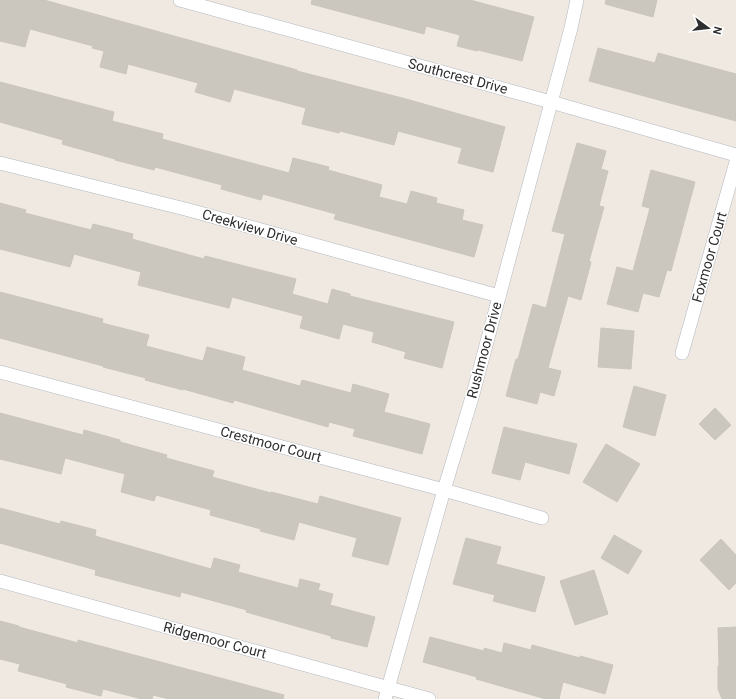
<svg xmlns="http://www.w3.org/2000/svg" width="736" height="699" font-family="Roboto,sans-serif">
<rect width="100%" height="100%" fill="#efe9e1"/>
<g fill="#cbc7bf" stroke="#cbc5ba">
<path d="M0,0h44l253,70v1l109,28 99,28 -12,45 -35,-9 4,-15 -64,-17 -4,14 -54,-14 -1,2 -37,-9 4,-16 -72,-19 -4,13 -35,-10 3,-9 -70,-19 -2,10 -26,-7 4,-16 -12,-3 1,-2 -63,-17 -5,18 -25,-6z"/>
<path d="M312,0h158l64,17 -12,44 -44,-11 -1,1 -20,-5 3,-11 -34,-9 -2,8 -113,-30z"/>
<path d="M606,0h51l-4,17 -48,-13z"/>
<path d="M598,48l57,15 3,-10 78,21v47l-147,-40z"/>
<path d="M0,82l114,30 -2,9 51,13 -1,5 127,34 4,-15 36,9 -1,3 54,15 -3,12 28,7 4,-13 26,7 -1,5 28,7 -2,10 21,5 -9,32 -140,-38 2,-5 -73,-20 -2,6 -40,-11 1,-4 -67,-18 -1,3 -39,-10v-1l-53,-15 1,-4 -63,-18z"/>
<path d="M577,143l29,8 -5,18 7,2 -9,35 5,1 -15,54 2,1 -10,38 -13,-4 -20,72 13,3 -7,25 -14,-4 -3,12 -31,-8 10,-37h2l15,-55 13,4 19,-74 -13,-3z"/>
<path d="M651,170l44,12 -24,89 -4,-1 -8,27 -16,-4 -5,19 -31,-8 10,-37 16,4 17,-63 -8,-2z"/>
<path d="M0,203l26,7 -1,3 66,17 2,-6 40,10 -1,5 72,20 1,-3 91,23 -4,15 36,10 4,-15 18,5v2l104,26 -12,46 -38,-10 2,-6 -34,-10 2,-10 -31,-8 -4,15 -39,-11 3,-12 -71,-19 -3,11 -91,-23 3,-13 -67,-18 -4,13 -70,-18z"/>
<path d="M0,292l103,27 -1,4 47,12 -3,11 57,15 4,-14 38,10 -3,13 58,16 2,-6 49,13 2,-9 36,10 -5,18 46,12 -8,30 -69,-18 2,-7 -26,-7 -1,5 -94,-27 -1,3 -50,-14v1l-38,-10 1,-2 -43,-11v-1l-103,-28z"/>
<path d="M601,328l33,3 -3,38 -33,-2z"/>
<path d="M634,386l32,9 -11,41 -32,-9z"/>
<path d="M715,408l16,17 -16,15 -16,-16z"/>
<path d="M0,413l83,22 1,-5 36,10v2l47,13 -1,3 48,13 -2,6 59,16v-1l47,12 2,-8 81,22 -13,47 -36,-9 5,-18 -58,-16 -5,18 -34,-9 1,-2 -51,-14 1,-5 -55,-15 -2,6 -33,-9 4,-18 -60,-16 -4,16 -61,-15z"/>
<path d="M504,427l73,17 -8,30 -44,-12 -5,18 -28,-7z"/>
<path d="M606,444l34,20 -23,38 -34,-20z"/>
<path d="M0,508l60,16 1,-3 35,9 -1,6 116,33 3,-11 26,7 -2,7 60,16 2,-9 20,5 -2,6 15,4 -3,11 45,12 -8,30 -36,-9v-2l-85,-24 1,-2 -66,-18 -1,5 -85,-22 1,-5 -96,-27z"/>
<path d="M614,535l28,16 -14,23 -27,-16z"/>
<path d="M466,538l35,9 -5,17 49,13 -10,35 -42,-11 2,-6 -42,-11z"/>
<path d="M721,539l15,16v28l-7,7 -29,-30z"/>
<path d="M594,570l14,44 -33,11 -15,-44z"/>
<path d="M0,621l19,5v1l59,16v-3l206,55 -1,4h-114l-16,-4 -1,4h-10l-39,-10 -2,7 -35,-9 1,-3 -49,-13 2,-7 -20,-5z"/>
<path d="M736,627v72h-14l-4,-10v-23h1l-1,-38z"/>
<path d="M430,637l54,14v-3l18,5 2,-10 27,7 1,-5 48,13v-2l33,9 -8,29 -42,-12 -4,17h-13l-70,-20 1,-2 -54,-15z"/>
</g>
<g fill="none" stroke-linecap="round" stroke-linejoin="round">
<defs>
<g id="minor">
<path d="M180,0l371,102 185,53"/>
<path d="M0,163l189,47 310,86"/>
<path d="M682,353l54,-191"/>
<path d="M0,372l444,118 98,28"/>
<path d="M0,581l429,118"/>
<path d="M385,699l59,-209 29,-96 98,-366 6,-28"/>
</g>
</defs>
<use href="#minor" stroke="#b4b7c1" stroke-width="14"/>
<use href="#minor" stroke="#fff" stroke-width="13"/>
</g>
<g text-anchor="middle" dominant-baseline="central" stroke-width="3" stroke-linejoin="round" paint-order="stroke">
<g font-size="14" fill="#2e2e2e" stroke="#fff">
<text transform="translate(458 76) rotate(15)">Southcrest Drive</text>
<text transform="translate(250 227) rotate(16)">Creekview Drive</text>
<text transform="translate(709 257) rotate(-74)">Foxmoor Court</text>
<text transform="translate(484 350) rotate(-75)">Rushmoor Drive</text>
<text transform="translate(271 444) rotate(15)">Crestmoor Court</text>
<text transform="translate(215 640) rotate(15)">Ridgemoor Court</text>
</g>
</g>
<g transform="translate(708 28) rotate(105)" stroke="#ffffff" stroke-width="3" paint-order="stroke">
<path d="M0-3L7 15L0 10L-7 15Z" fill="#2e2e2e"/>
<text y="-6" font-size="11" font-weight="bold" text-anchor="middle" fill="#2e2e2e">N</text>
</g>
</svg>
